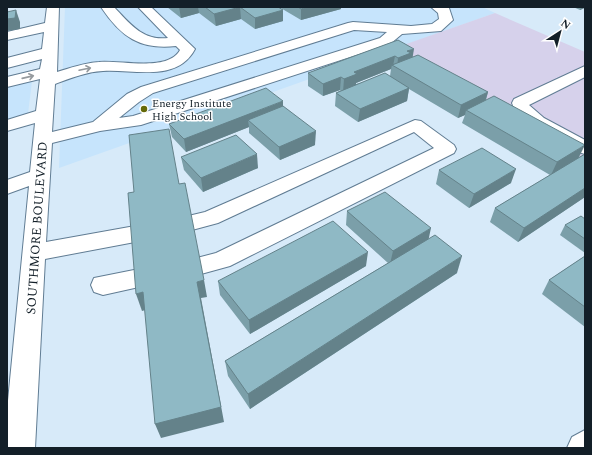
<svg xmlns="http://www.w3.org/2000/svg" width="592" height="455" font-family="Spectral,serif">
<rect width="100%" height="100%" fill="#d7eaf9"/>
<g fill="#c6e4fc">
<path d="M65,7h417l13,6 -436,155z"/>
<path d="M33,73l-6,49 -20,6v-49z"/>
</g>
<path fill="#d6d1eb" d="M495,13l90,39v108l-193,-111z"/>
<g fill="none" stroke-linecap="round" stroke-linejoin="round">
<defs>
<g id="minor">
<path d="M47,7h12l-2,65c13,-4 27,-9 42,-10 22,-2 69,10 81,-12l-4,-4c-36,4 -55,-9 -75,-39h13c16,17 29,34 54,31l-30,-31h13l44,42c-18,34 -61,20 -92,22 -17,1 -32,7 -48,13l-3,48 41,-10 34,-28 14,-7 207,-64 5,-1 58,4 21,-2 7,-5 -1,-6 -7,-6 18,1 4,12 -12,11 -39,3 -12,10 -249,81 -41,6 -48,12 -6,99 89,-16 8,2 3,6 -3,6 -8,2 -90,17 -10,189h-28v-37l22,-225 -22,8v-14l23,-8 5,-49 -28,8v-11l29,-9 4,-32 -33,8v-10l33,-8 2,-10 -35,9v-10l35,-9 2,-17 -37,8v-8l38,-9zM354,30l33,2 -7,6 -247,78 -14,2 20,-16 14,-9z"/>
<path d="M585,66v11l-56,28 15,13 41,22v14l-7,-2c-19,-11 -60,-27 -66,-49l2,-4z"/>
<path d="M415,120l6,1 33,24 2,4 -2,4 -224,113 -29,8 -8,-3 -4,-6 4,-6 23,-6 218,-105 -20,-16 -196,91 -26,7 -8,-3 -3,-5 3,-5 21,-5z"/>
<path d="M139,269l9,2 3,7 -3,7 -45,10 -9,-3 -3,-7 3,-7z"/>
<path d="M585,430v18h-18l5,-11z"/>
</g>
</defs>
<use href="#minor" stroke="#607c93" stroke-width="2"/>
<use href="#minor" fill="#fff" fill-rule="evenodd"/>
</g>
<g fill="#7b9fa9" fill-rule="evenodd">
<path d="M167,7h111l5,14 -28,8 -14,-10 -25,7 -17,-13 -18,5z"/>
<path d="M279,7h62v2l-40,11z"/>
<path d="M573,7h12l-5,3z"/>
<path d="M398,40l15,17 75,35 -2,8 93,57 6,-3v43l-67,45 -28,-20 5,-14 55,-33 -88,-52 3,-8 -7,3 -49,-29 -2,12 -49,21 -23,-16 1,-13 5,-3h-1l-17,6 -15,-10v-13zM391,69l-1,7 -34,8v-1z"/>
<path d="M283,106l32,39 -35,15 -31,-27v-6l-63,25 -14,-15 -3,-13z"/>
<path d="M181,157l77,11 -55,24 -19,-22z"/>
<path d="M439,170l72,13 -42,25 -33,-24z"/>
<path d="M347,211l82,28 28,34 -207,136 -22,-33 -3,-15 163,-98 -42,-38z"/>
<path d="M585,219v34l-25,-18 5,-10z"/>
<path d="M585,256v71l-43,-33 7,-14z"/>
<path d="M366,266l-116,68 -30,-39 -2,-14z"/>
</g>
<g fill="#64828a">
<path d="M179,7h19l1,6 -18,5z"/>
<path d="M240,7l1,12 -25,7 -2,-12z"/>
<path d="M307,7h34v2l-40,11v-11z"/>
<path d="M581,7h4v1l-5,2z"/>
<path d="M16,10l4,12v7l-13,2v-12z"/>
<path d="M283,10v11l-28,8v-11z"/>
<path d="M414,49l-2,12 -15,7 1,-10 9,-7z"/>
<path d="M395,56l-2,10 -1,-1 -1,4 -35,14v3l-13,6 1,-13 10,-7z"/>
<path d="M341,77l-1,13 -17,6v-12z"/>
<path d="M409,88l-2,13 -49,21 2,-13z"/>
<path d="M488,92l-4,13 -18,5 -1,5 -7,3 3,-13z"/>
<path d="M283,101v13l-35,6 1,7 -63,25 -2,-13z"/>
<path d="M316,131l-1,14 -35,15 -1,-13z"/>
<path d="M585,145l-7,14 -27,16 6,-13z"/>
<path d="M257,154l1,14 -55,24 -2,-14z"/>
<path d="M516,169l-5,14 -42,25 5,-14z"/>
<path d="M585,188v9l-67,45 6,-14z"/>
<path d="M431,228l-3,14 -38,22 3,-13z"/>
<path d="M368,252l-2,14 -116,68 -1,-14z"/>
<path d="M462,256l-5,17 -207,136 -2,-15z"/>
<path d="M204,280l3,17 -6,1 23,124 -63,16 -6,-14 42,-142z"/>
<path d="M143,292l6,17 -7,2 -6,-17z"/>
</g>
<g fill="#8fb9c5" stroke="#64828a">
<path d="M205,7h73l5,3 -28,8 -15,-11 -26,7z"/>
<path d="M298,7h9l-6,2z"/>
<path d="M16,10l-1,8 -8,1v-7z"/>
<path d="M398,40l16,9 -7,2 4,2 -13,5 -3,-2 -41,16 3,2 -13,5 -3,-2 -18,7 -15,-11z"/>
<path d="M418,55l70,37 -27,13 -69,-40z"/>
<path d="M385,73l24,15 -49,21 -24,-16z"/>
<path d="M266,88l17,13 -99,38 -15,-15z"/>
<path d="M494,96l91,49 -28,17 -91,-52z"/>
<path d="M283,106l33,25 -37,16 -31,-27z"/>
<path d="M169,129l10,55 6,-1 19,97 -7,2 24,125 -66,17 -12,-132 -7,2 -8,-101 6,-1 -5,-57z"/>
<path d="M236,135l21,19 -56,24 -20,-21z"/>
<path d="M482,148l34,21 -42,25 -35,-24z"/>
<path d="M585,154v34l-61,40 -29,-20z"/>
<path d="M385,192l46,36 -38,23 -46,-40z"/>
<path d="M581,216l4,3v20l-20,-14z"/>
<path d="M333,221l35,31 -119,68 -31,-39z"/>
<path d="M435,235l27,21 -214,138 -23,-33z"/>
<path d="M585,256v51l-36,-27z"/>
</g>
<defs><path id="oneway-shaft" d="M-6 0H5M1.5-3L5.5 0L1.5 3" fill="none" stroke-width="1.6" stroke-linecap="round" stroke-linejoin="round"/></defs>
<g stroke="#959a9e">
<use href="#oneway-shaft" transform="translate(85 69) rotate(-12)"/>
<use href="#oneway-shaft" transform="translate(28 77) rotate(-13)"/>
</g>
<circle fill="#646908" stroke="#fff" stroke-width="1.5" cx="144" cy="109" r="4"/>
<g text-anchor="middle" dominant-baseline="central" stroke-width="3" stroke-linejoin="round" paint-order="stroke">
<g font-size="11" fill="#131f28" stroke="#fff" text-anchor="start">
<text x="152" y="103">Energy Institute<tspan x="152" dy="13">High School</tspan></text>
</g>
<g font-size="13" fill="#131f28" stroke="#fff">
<text transform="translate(37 228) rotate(-86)">SOUTHMORE BOULEVARD</text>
</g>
</g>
<rect width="592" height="455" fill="none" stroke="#131f28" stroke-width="16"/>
<g transform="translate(560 32) rotate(36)" stroke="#ffffff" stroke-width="3" paint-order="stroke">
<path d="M0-3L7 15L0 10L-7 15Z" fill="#131f28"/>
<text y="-6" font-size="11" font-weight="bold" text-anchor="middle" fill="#131f28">N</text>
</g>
</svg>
